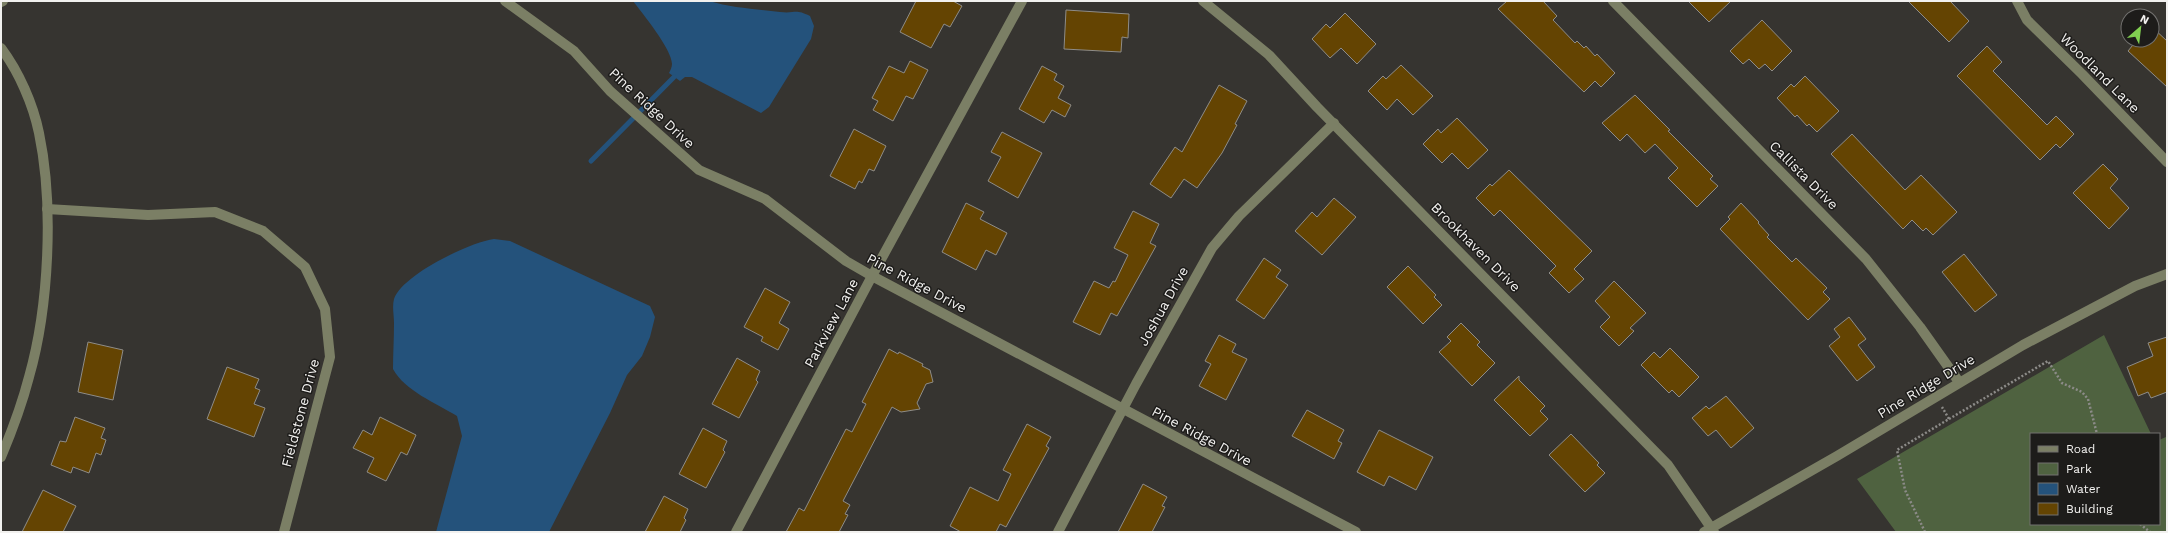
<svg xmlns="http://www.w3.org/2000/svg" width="2168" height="533" font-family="'Work Sans',sans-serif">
<rect width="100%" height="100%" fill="#363430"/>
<path fill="#4f6240" d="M2104,335l47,99h-120v90h128v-84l7,-3 1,95h-271l-39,-53z"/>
<g fill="#24527b">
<path d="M633,1h76c23,7 48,8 71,11 16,2 14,-4 30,4l4,10 -3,13 -42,68 -8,6 -69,-36h-7l-5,4 -11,-8c1,-2 3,-6 3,-9 0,-15 -30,-51 -39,-63z"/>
<path d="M494,239l16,2 127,59 13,6 5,11 -5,20 -8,19 -15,19 -17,38 -61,119h-113l26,-96 -5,-20c-21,-13 -52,-25 -64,-47 0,-15 1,-30 1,-46 0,-8 -2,-16 0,-24 8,-24 76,-57 100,-60z"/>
</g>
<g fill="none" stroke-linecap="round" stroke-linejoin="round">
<path stroke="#24527b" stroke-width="5" d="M591,161l83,-84"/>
</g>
<g fill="#644402" stroke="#8e8c88">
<path d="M916,1h37l9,5 -12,21 -6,-3 -13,24 -31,-16z"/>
<path d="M1507,1h36l14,15 -4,4 22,23 2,-2 7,7 2,-2 9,10 2,-2 18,19 -14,14 -6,-6 -11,11 -86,-83z"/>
<path d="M1688,1h43l-22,21z"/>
<path d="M1908,1h42l19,20 -20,21z"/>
<path d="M1066,10l63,4 -1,24 -6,-1 -1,15 -57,-3z"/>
<path d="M1345,13l31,31 -19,20 -16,-16 -11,10 -18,-19 14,-15 4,4z"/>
<path d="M1762,20l30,31 -20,20 -7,-7 -6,5 -10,-10 -6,5 -13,-13z"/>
<path d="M2152,27l15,14v46l-39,-36 9,-11h15z"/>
<path d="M1987,46l15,16 -9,9 54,54 9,-9 18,18 -14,14 -4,-4 -16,16 -83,-84z"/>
<path d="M910,61l18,9 -15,29 -7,-3 -13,25 -20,-11 5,-9 -6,-3 17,-32 15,7z"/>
<path d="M1401,65l32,31 -20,19 -16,-16 -10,11 -19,-19 15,-15 3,3z"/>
<path d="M1042,66l15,8 -3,6 10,6 -6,12 13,7 -6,12 -13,-7 -8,13 -25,-14z"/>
<path d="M1805,76l34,35 -22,21 -8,-8 -2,2 -10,-11 -2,2 -18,-19 14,-14 3,3z"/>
<path d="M1219,85l28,16 -12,23 2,1 -15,28 -25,35 -13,-9 -13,19 -21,-14 25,-37 7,5z"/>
<path d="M1635,95l35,35 -2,1 45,45 -3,3 8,7 -21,21 -29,-29 10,-10 -23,-24 -10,9 -18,-19 -7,7 -18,-18z"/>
<path d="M1457,118l31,32 -20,19 -16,-16 -10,10 -19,-19 15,-15 3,4z"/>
<path d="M854,129l32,17 -12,25 -5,-2 -7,14 -3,-2 -4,8 -25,-13z"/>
<path d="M1002,132l40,21 -24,45 -30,-17 13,-24 -10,-5z"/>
<path d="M1852,134l53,56 16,-15 36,37 -24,23 -7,-7 -3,3 -11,-11 -9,9 -72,-75z"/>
<path d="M2103,164l15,15 -8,9 19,20 -20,21 -36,-36z"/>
<path d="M1509,170l83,81 -18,18 10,10 -15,14 -20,-20 7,-7 -56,-56 -6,6 -18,-18 14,-14 2,2z"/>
<path d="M1334,198l22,19 -34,38 -27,-24 17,-19 5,5z"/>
<path d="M966,203l18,9 -4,7 27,14 -11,22 -10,-5 -10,20 -34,-18z"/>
<path d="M1741,203l18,19 -1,1 11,12 -2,2 25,25 4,-4 31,30 -4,4 7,7 -22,21 -88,-91 10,-10 -2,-2z"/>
<path d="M1133,211l26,13 -9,19 6,3 -39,70 -6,-3 -11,22 -27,-13 21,-41 15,7 4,-7 2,1 13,-27 -14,-7z"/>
<path d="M1964,254l33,41 -22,17 -33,-40z"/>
<path d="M1264,258l17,12 -5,7 12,8 -24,34 -28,-19z"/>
<path d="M1408,266l28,29 -2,2 8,8 -19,19 -36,-37z"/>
<path d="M1614,281l32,32 -16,15 4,3 -15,15 -19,-19 10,-10 -15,-16z"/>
<path d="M765,288l25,14 -11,21 10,6 -11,21 -17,-9 2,-4 -19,-10z"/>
<path d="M1849,317l17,22 -8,6 17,22 -18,14 -28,-35 11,-9 -6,-8z"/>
<path d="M1461,323l19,19 -3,3 18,18 -23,23 -33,-34 12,-11 -4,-4z"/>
<path d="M1219,335l17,9 -4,8 15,7 -21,41 -27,-14 12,-22 -6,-3z"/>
<path d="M2167,337v55l-16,6 -3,-6 -10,4 -11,-29 26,-11 -5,-13z"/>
<path d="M88,342l35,8 -10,50 -35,-8z"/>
<path d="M1670,348l29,29 -20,20 -7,-7 -3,3 -28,-28 13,-13 6,6z"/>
<path d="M889,349l9,5 1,-2 24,12 -1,2 8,4 3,12 -7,2 -9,19 3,6 -19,3 -9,-5 -49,94 7,4 -5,9 3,1 -9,17h-53l13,-24 5,3 42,-82 6,3 14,-28 -4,-2z"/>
<path d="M737,358l23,13 -4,9 2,2 -19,36 -27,-14z"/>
<path d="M227,367l32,12 -4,9 5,2 -6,14 11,4 -11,29 -47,-18z"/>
<path d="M1519,376v4l26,26 -5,5 8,8 -18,17 -36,-36z"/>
<path d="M1726,396l28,32 -23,20 -15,-18 -8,6 -16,-18 14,-12 3,3z"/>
<path d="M1307,410l37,20 -6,11 4,2 -8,16 -42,-23z"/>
<path d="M75,417l30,11 -4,10 5,2 -5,15 -5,-2 -7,20 -16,-6 -2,6 -20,-8 9,-24 6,1z"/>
<path d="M380,417l36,18 -9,20 -6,-3 -15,29 -19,-9 7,-14 -21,-10 10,-18 9,5z"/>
<path d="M1027,424l24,13 -5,9 3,2 -43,79 -6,-3 -4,8h-35l-11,-6 20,-39 28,14 13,-27 -8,-4z"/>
<path d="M703,428l24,13 -4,9 2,2 -19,36 -27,-14z"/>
<path d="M1379,430l54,27 -17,33 -27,-14 -5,10 -27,-14z"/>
<path d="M1571,434l28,29 -2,2 8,8 -20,19 -36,-37z"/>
<path d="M1143,484l24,13 -5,9 3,1 -13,25h-34z"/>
<path d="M43,490l33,16 -13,26h-41z"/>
<path d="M664,496l24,13 -4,9 2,2 -6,12h-35z"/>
</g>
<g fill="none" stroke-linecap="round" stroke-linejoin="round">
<g stroke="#8c8b88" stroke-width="2.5" stroke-dasharray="2 2" stroke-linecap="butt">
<path d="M1949,419l99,-58 14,22 20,9 6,7 9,35"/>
<path d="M2140,524l10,8"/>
<path d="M1925,532l-20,-42 -8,-40 52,-31 -7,-12"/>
</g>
<g stroke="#7b7f65" stroke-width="10">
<path d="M505,1l69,50 36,40 89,79 66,29 81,62 26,15 484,256"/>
<path d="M1203,1l66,54 48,52 351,358 46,67"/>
<path d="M1613,1l253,258 54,68 39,55"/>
<path d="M2017,1l10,19 55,54 85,88"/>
<path d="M1,2l2,-1"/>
<path d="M1,48c18,24 32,56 38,85 15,72 10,174 -10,244 -7,27 -17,54 -28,80"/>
<path d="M47,209l101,6 67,-3 48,19 42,36 20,42 5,48 -46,175"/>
<path d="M736,532l136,-256 150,-275"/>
<path d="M1058,532l78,-148 76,-136 27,-32 95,-93"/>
<path d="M1704,532l133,-76 186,-111 112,-59 32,-12"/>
</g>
</g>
<g text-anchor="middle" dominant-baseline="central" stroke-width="3" stroke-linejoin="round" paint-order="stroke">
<g font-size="14" fill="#f2f1ef" stroke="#1d1c1a">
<text transform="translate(2100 73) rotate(45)">Woodland Lane</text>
<text transform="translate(652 108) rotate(43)">Pine Ridge Drive</text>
<text transform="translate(1804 175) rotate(45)">Callista Drive</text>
<text transform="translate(1476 247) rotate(45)">Brookhaven Drive</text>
<text transform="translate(917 283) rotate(28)">Pine Ridge Drive</text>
<text transform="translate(1163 306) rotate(-61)">Joshua Drive</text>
<text transform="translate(831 323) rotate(-62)">Parkview Lane</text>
<text transform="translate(1926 386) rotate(-31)">Pine Ridge Drive</text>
<text transform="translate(300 413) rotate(-75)">Fieldstone Drive</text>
<text transform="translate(1202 436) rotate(28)">Pine Ridge Drive</text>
</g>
</g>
<rect width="2168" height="533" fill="none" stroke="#f2f1ef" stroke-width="4"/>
<rect x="2030" y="433" width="130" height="92" fill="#1d1c1a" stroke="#72716f"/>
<rect x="2038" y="446" width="20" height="6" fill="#7b7f65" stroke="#72716f"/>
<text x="2066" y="453" font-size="12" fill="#f2f1ef">Road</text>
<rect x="2038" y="463" width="20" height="12" fill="#4f6240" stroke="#72716f"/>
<text x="2066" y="473" font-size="12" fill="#f2f1ef">Park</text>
<rect x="2038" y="483" width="20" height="12" fill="#24527b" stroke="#72716f"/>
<text x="2066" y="493" font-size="12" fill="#f2f1ef">Water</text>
<rect x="2038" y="503" width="20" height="12" fill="#644402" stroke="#72716f"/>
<text x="2066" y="513" font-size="12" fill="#f2f1ef">Building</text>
<g transform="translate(2140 28) rotate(28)"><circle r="19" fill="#1d1c1a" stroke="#72716f"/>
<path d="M0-3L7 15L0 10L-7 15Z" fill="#81d051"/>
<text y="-6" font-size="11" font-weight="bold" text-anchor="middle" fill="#f2f1ef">N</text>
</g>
</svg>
